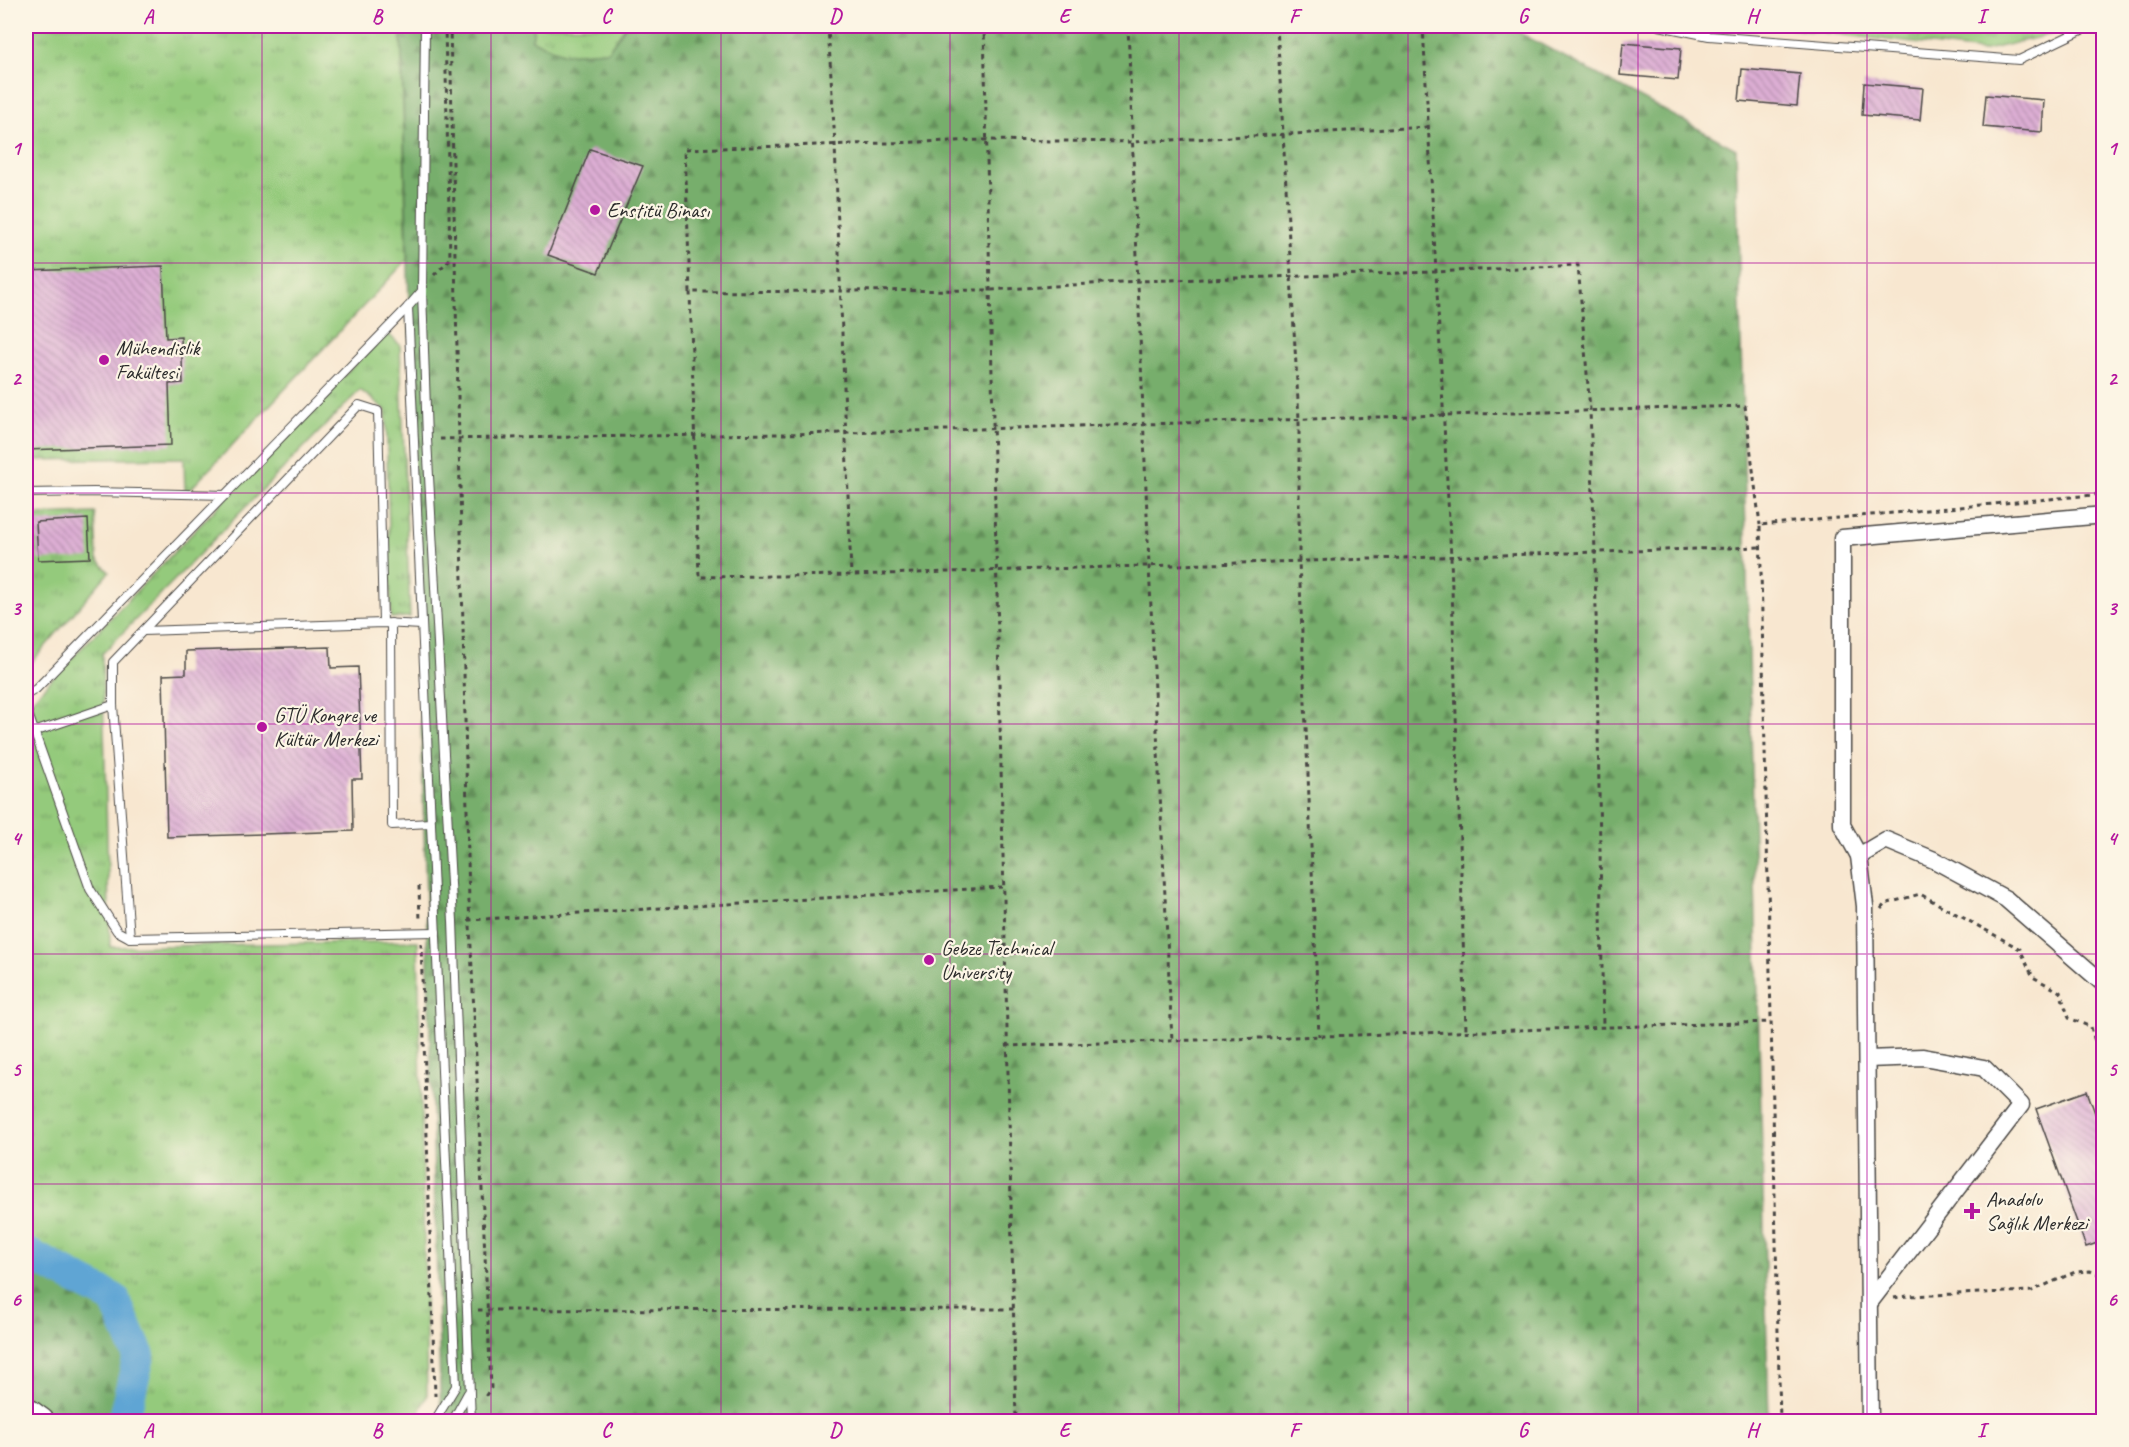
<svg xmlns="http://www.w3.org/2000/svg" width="2129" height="1447" font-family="Caveat,sans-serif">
<defs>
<pattern id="grass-tufts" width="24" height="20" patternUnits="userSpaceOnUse" patternTransform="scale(1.5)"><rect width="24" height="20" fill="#94ca7c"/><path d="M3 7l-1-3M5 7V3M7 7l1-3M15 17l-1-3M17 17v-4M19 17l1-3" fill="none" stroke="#79a466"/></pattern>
<pattern id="forest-firs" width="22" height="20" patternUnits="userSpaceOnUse" patternTransform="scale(1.5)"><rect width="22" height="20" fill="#77ae6c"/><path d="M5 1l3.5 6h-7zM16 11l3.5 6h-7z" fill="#628e59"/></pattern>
<pattern id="building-back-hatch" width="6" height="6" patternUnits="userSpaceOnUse" patternTransform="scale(1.5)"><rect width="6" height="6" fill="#ddaed4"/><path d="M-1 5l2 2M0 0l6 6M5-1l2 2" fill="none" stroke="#b38eac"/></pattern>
</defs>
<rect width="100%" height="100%" fill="#fcf5e5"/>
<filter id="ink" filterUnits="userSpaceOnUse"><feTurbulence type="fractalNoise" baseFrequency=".0167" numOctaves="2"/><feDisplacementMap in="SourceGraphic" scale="12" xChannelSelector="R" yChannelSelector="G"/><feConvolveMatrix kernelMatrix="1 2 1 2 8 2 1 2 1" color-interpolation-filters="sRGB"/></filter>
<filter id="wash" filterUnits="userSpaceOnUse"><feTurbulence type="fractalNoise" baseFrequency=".008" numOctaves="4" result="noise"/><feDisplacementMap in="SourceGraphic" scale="24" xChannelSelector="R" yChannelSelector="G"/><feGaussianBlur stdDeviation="1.35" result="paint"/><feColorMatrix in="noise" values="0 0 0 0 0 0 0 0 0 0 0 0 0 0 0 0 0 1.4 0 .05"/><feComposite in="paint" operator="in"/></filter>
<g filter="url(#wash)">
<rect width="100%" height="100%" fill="#f8e7d0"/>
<g fill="url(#grass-tufts)" stroke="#607a54" stroke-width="1.5">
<path d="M26,26h375l6,234 -222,235 -1,-37 -156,2 1,55 66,-2 2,46 12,13 -83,97z"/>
<path d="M534,26h92l-18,25 -44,3 -32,-14z"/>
<path d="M1769,26h303l-16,7 -74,18z"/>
<path d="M386,332l14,13 10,272 -19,1 -5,-208 -26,-20 -258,264 8,293 308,-6 9,455 -13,25h-40l-2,-8 -51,9 -198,-1 16,-65 -25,-57 -88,-46v-547z"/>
</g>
<g fill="url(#forest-firs)" stroke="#516c4c" stroke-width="1.5">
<path d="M401,26h133l-2,14 32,14 44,-3 18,-25h881l229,123 33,1272h-1328z"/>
<path d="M26,1253l88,46 25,57 -16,65h-67l-30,-20z"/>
</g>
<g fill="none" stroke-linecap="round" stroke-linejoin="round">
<path stroke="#5ea5d4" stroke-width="32" d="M26,1253l88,46 25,57 -16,66"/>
</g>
<g id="blocks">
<g fill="url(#building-back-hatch)">
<path d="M1623,43l58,5 -3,32 -58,-5z"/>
<path d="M1742,69l58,5 -3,32 -58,-5z"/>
<path d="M1864,83l59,5 -3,32 -58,-5z"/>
<path d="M1986,95l58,5 -2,32 -59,-5z"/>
<path d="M590,149l53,17 -45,107 -50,-18z"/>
<path d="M163,266l3,72 15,-1 2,46 -14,1 2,61 -145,5v-179z"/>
<path d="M88,519l2,39 -52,2 -2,-38z"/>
<path d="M330,647l1,21 27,-1 4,112h-10l1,52 -186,6 -4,-162 23,-1v-23z"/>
<path d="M2087,1091l16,44v106l-17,6 -50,-138z"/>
</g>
</g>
</g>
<g filter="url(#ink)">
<use href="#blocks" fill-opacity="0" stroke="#4a4744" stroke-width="1.5"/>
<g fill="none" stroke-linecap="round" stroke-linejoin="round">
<defs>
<g id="service">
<path d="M425,26l-3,265 5,148 26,482 18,501"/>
<path d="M1659,26l50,10 310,24 71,-34"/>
<path d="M408,307l48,1079 -22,36"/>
<path d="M26,493l68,-1 132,3"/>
<path d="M391,623l1,202 39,-2"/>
<path d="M143,631l240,-8 39,2"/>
<path d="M26,695l10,-6 372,-382 14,-16"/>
<path d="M26,708l64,181 27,42 13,7 306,-6"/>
<path d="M34,732l79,-27"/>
<path d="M130,938l-17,-233v-43l246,-257 19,6 5,212"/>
<path d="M452,1422l16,-29"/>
</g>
<g id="minor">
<path d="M1859,856l27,-16 48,20 72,39 98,85"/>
<path d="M1867,1059l56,-2 61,11 37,37 -151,197"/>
<path d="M1870,1422l-5,-516 -6,-50 -17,-31v-287l262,-23"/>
</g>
<path id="trunk" d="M26,1412l14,10"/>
</defs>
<use href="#service" stroke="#4a4744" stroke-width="10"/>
<use href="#minor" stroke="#4a4744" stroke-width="19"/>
<use href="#trunk" stroke="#4a4744" stroke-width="31"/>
<g stroke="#4a4744" stroke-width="3" stroke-dasharray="4.5 4.5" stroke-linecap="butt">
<path d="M450,26l19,877 22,485 -7,10"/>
<path d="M828,26l7,118 16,431"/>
<path d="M984,26l32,1396"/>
<path d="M1128,26l21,540 23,475"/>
<path d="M1277,26l22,393v142l20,475"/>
<path d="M1423,26l28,531 15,474"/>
<path d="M1428,127l-295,15 -147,-2 -301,9 5,143 300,-2 148,-9 297,-9 143,-7 12,145 5,142 8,475"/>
<path d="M434,275l16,-16 -5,-233"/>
<path d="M690,292l9,285 152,-2 910,-28"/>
<path d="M440,439l406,-6 899,-27 15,119"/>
<path d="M419,886l1,36"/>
<path d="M1881,909l4,-5 35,-10 100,55 13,28 27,15 9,26 22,9 9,33 4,2"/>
<path d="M468,920l534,-33"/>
<path d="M421,943l14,453"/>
<path d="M1006,1046l765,-24"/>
<path d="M1894,1298l13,-2 125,-5 43,-19 15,-1 14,5"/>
<path d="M478,1310l536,-1"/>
<path d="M1780,1422l-20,-897 344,-31"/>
</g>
<use href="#service" stroke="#fff" stroke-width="8"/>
<use href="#minor" stroke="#fff" stroke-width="16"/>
<use href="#trunk" stroke="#fff" stroke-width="28"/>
</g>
</g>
<path fill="none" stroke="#b5179e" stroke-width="1.5" stroke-opacity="0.55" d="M262,26v1396M491,26v1396M721,26v1396M950,26v1396M1179,26v1396M1408,26v1396M1638,26v1396M1867,26v1396M26,263h2078M26,493h2078M26,724h2078M26,954h2078M26,1184h2078"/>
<g fill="#b5179e" stroke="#fcf5e5" stroke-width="2">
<circle cx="595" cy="210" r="6"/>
<circle cx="104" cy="360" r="6"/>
<circle cx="262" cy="727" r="6"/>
<circle cx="929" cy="960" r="6"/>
<path d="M1969 1202h6v6h6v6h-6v6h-6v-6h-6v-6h6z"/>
</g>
<g text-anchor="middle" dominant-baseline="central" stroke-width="4.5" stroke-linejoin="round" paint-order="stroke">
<g font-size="21" fill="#2b2b2b" stroke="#fcf5e5" text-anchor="start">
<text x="607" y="210">Enstitü Binası</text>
<text x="116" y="348">Mühendislik<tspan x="116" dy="24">Fakültesi</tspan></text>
<text x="274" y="715">GTÜ Kongre ve<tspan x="274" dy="24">Kültür Merkezi</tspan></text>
<text x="941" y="948">Gebze Technical<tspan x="941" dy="24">University</tspan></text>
<text x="1986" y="1199">Anadolu<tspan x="1986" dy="24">Sağlık Merkezi</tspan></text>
</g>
</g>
<rect width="2129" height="1447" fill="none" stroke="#fcf5e5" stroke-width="66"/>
<rect x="33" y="33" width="2063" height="1381" fill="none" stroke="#b5179e" stroke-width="2"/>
<g font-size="20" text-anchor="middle" font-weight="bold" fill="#b5179e">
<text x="148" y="23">A</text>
<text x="377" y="23">B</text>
<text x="606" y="23">C</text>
<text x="835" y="23">D</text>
<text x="1064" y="23">E</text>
<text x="1294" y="23">F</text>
<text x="1523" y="23">G</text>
<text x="1752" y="23">H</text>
<text x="1981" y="23">I</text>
<text x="16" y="155">1</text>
<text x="2112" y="155">1</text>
<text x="16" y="385">2</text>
<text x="2112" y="385">2</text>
<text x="16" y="615">3</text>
<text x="2112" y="615">3</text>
<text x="16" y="845">4</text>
<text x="2112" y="845">4</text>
<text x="16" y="1076">5</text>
<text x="2112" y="1076">5</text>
<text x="16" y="1306">6</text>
<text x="2112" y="1306">6</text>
<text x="148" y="1437">A</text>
<text x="377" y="1437">B</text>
<text x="606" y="1437">C</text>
<text x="835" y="1437">D</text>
<text x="1064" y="1437">E</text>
<text x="1294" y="1437">F</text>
<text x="1523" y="1437">G</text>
<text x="1752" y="1437">H</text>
<text x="1981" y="1437">I</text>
</g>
</svg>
